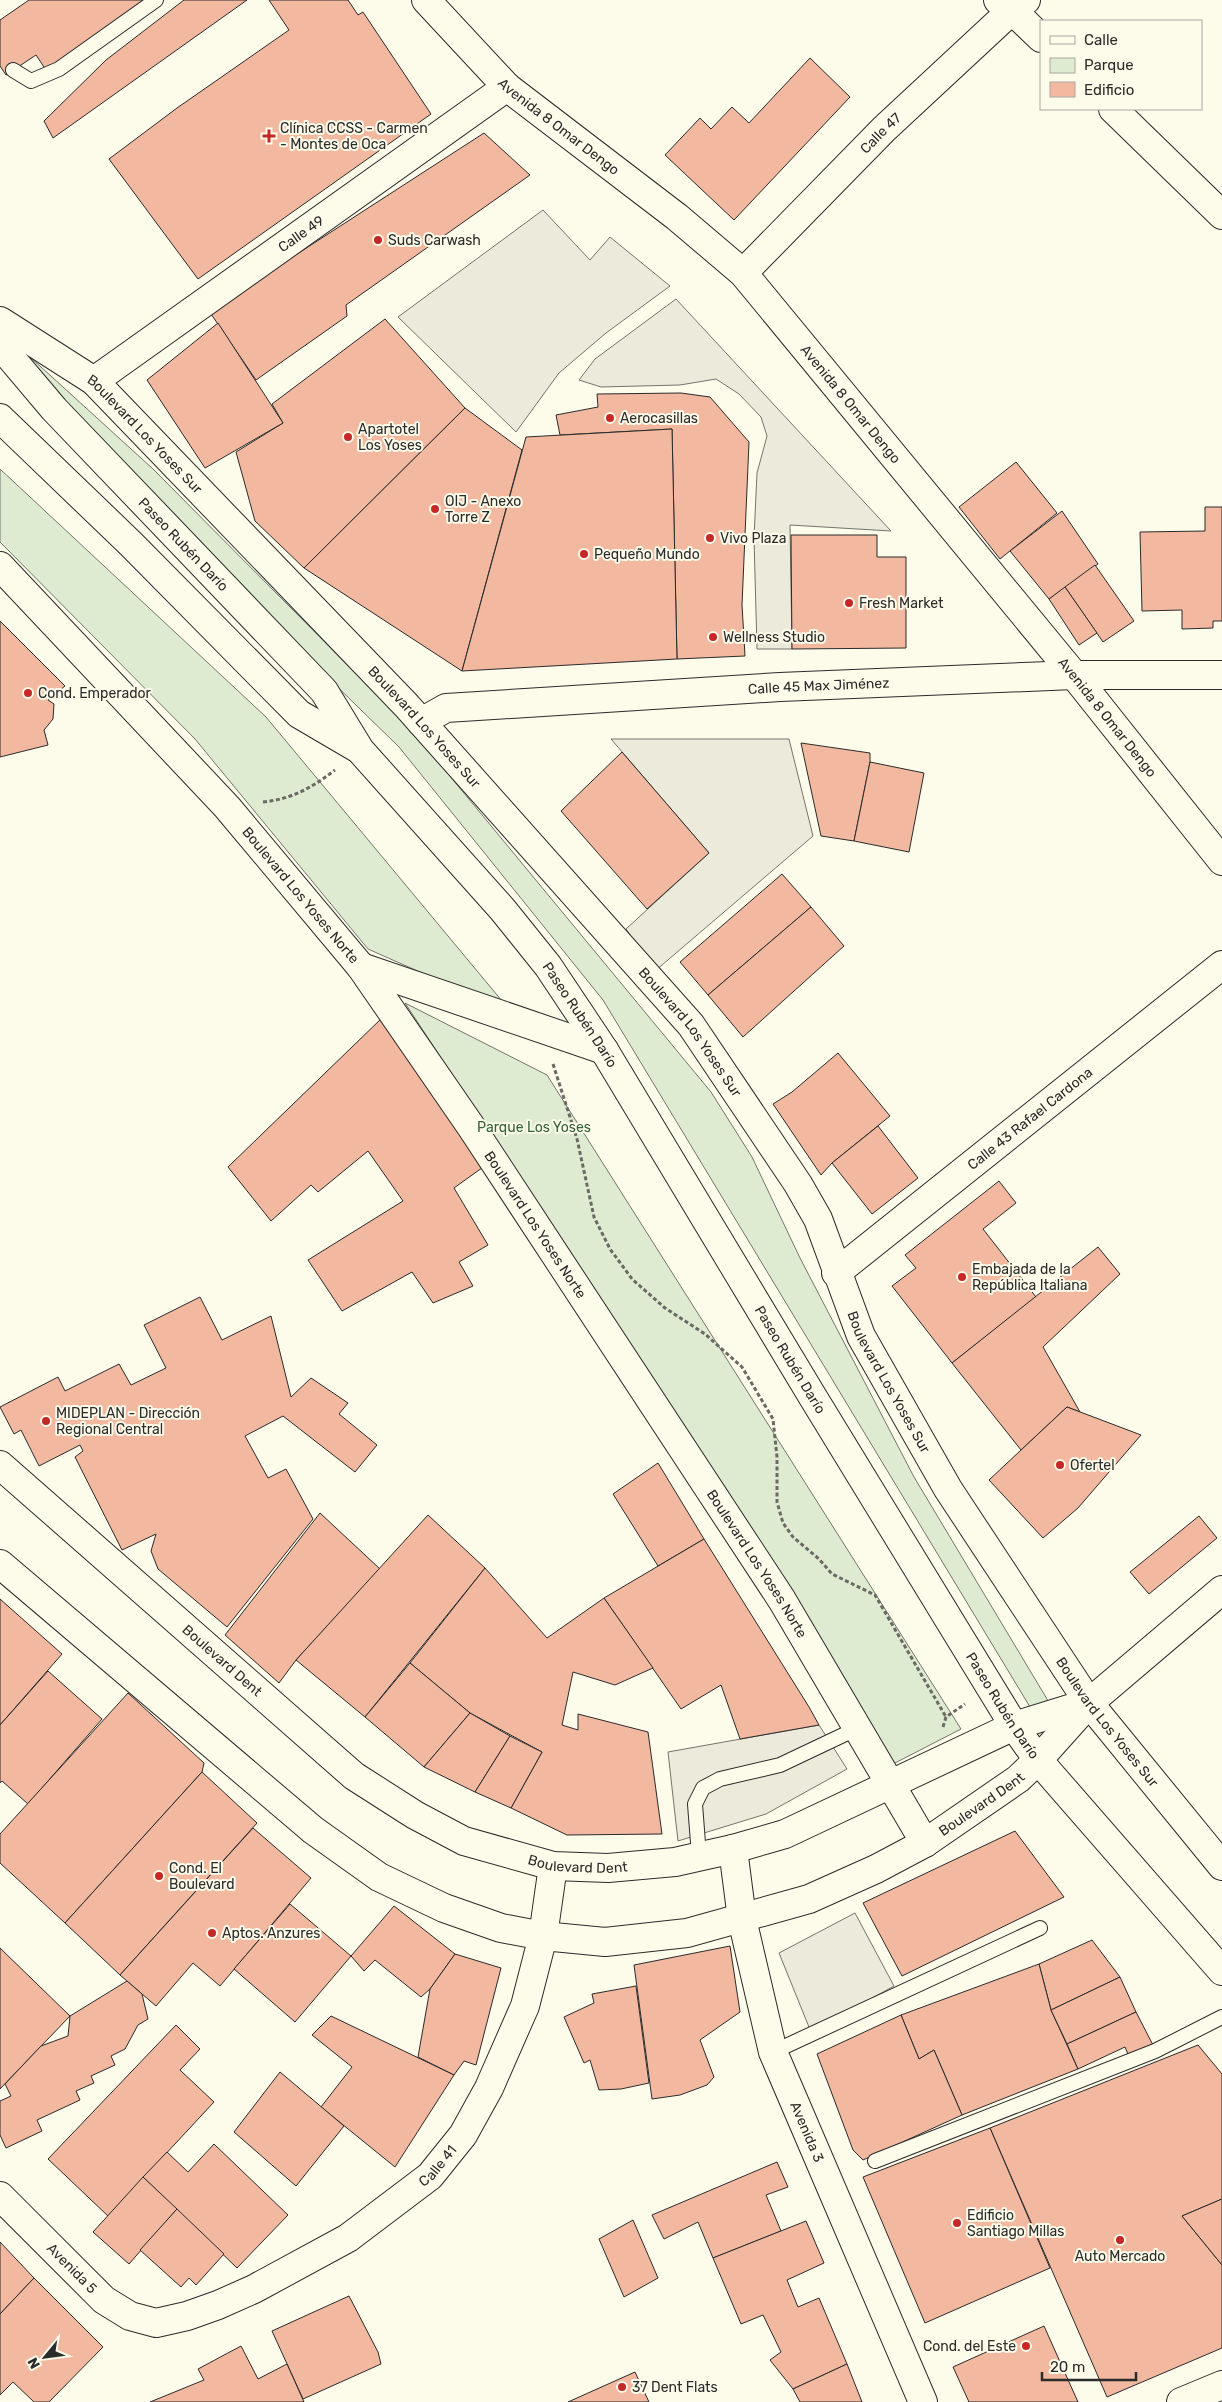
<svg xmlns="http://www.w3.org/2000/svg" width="1222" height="2402" font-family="Rubik,sans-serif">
<rect width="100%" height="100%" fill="#fdfbea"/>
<g fill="#deebd1" stroke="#74746e">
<path d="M7,336l146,133 258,260 300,363 41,65 48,101 114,219 136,227 -20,3 -427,-707 -204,-253 -161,-157z"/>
<path d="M0,469l266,248 246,296 -144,-64 -173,-210 -195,-197z"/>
<path d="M405,1003l142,72 414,654 -68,35 -117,-197z"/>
</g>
<g fill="#eceadb" stroke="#74746e">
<path d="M543,210l47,50 20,-23 60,49 -64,47 -47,40 -43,59 -118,-115z"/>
<path d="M676,299l215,232 -101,-6 2,124h-35l-3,-111 3,-65 10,-37 -6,-19 -22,-23 -23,-15 -36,6 -79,2 -22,-7 16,-21z"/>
<path d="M611,739h178l24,97 -158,135 -29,-42 83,-76z"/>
<path d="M819,1725l28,44 -81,45 -88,27 -10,-89z"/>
<path d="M855,1913l39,73 -83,46 -32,-79z"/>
</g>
<g fill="#f2b8a0" stroke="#2b2b2b">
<path d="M29,0h117l-100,70 -10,-15 -30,20 -6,-9v-46z"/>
<path d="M184,0h63l-194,138 -9,-17 62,-61z"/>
<path d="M269,0h79l10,15 5,-3 68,102 -233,165 -89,-120 68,-51 112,-78z"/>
<path d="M810,58l40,39 -116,123 -69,-65 35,-37 11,11 21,-22 17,16z"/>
<path d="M484,133l46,42 -184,130 1,11 -91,64 -47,-69z"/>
<path d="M385,319l80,89 -161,160 -49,-47 -19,-69 47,-29 -11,-19z"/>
<path d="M218,323l65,100 -78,45 -58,-88z"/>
<path d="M681,393l29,4 39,45 -7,163 3,51 -68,3 -5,-230 -112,6 -4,-20 42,-8 -1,-13z"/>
<path d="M465,408l57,42 -60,221 -158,-103z"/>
<path d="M672,429l5,230 -215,12 64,-234z"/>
<path d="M1016,462l41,51 -57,46 -41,-52z"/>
<path d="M1205,507h17v114h-9v7l-31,1v-19l-40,1 -2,-79 65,-1z"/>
<path d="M1062,511l36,53 -49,35 -39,-48z"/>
<path d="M791,535h86v22h29v91l-114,1z"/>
<path d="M1095,565l39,56 -31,21 -38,-55z"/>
<path d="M1065,587l32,46 -18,12 -30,-46z"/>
<path d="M0,621l65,65 -17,14 6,4 -1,15 -9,11 4,15 -48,12z"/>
<path d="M801,743l69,10v9l-16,79 -33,-5z"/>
<path d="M622,752l87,101 -62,56 -86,-98z"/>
<path d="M870,762l54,11 -15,79 -55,-11z"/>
<path d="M782,874l29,33 -103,88 -28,-33z"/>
<path d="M811,907l33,39 -101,91 -35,-42z"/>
<path d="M383,1017l103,148 -32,23 34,57 -29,17 14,24 -40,17 -21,-31 -70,39 -34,-51 95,-59 -35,-50 -50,41 -7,-7 -40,36 -43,-54z"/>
<path d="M838,1053l52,63 -58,47 -11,12 -48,-71 19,-12z"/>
<path d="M878,1126l40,52 -46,36 -40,-51z"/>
<path d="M999,1181l17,22 -33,26 53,68 -84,66 -60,-77 24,-18 -11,-13z"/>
<path d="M1098,1247l22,27 -77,73 37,65 -13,-5 -46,43 -69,-87z"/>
<path d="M200,1297l22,43 49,-24 20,81 20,-19 37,25 -9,11 38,31 -22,27 -72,-56 -38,20 23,42 18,-9 27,50 -86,108 -69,-58 -7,-18 5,-17 -34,16 -47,-93 8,-6 -3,-6 -41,21 -18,-36 -7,4 -14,-27 58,-30 7,14 54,-27 12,21 35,-17 -22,-43z"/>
<path d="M1067,1407l74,28 -63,73 -35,30 -54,-58z"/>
<path d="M658,1463l46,76 -46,27 -45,-72z"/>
<path d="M320,1513l60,56 -84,91 -17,23 -54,-48z"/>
<path d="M428,1515l57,53 -120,149 -69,-57z"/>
<path d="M1199,1516l18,22 -68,56 -19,-22z"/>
<path d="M704,1539l105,168 10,18 -79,14 -19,-54 -40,24 -77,-111z"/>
<path d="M485,1568l62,70 57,-40 49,70 -38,17 -42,-13 -11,53 16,5v-16l70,18 14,102 -95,1 -56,-27 31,-56 -72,-39 -60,-50z"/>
<path d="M0,1599l62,55 -62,71z"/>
<path d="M410,1663l60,50 -46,54 -59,-50z"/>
<path d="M48,1671l54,48 -74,85 -26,-23 -2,2v-58z"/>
<path d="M128,1693l76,70 -2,9 -137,151 -65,-60v-29z"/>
<path d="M470,1713l40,23 -35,56 -51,-25z"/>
<path d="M510,1736l32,16 -31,56 -36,-16z"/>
<path d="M202,1772l55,51 -137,152 -55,-52z"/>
<path d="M253,1828l58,50 -91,108 -27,-23 -37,43 -36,-31z"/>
<path d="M1015,1831l49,66 -162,79 -39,-73z"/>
<path d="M290,1904l61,52 -56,66 -61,-53z"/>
<path d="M394,1906l61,48 -25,35 -9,8 -46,-37 -11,11 -13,-15z"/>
<path d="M1092,1940l28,37 -69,33 -12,-46z"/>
<path d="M730,1946l10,66 -40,28 14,37 -7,8 -27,10 -28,4 -18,-134z"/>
<path d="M0,1948l70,68 -70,73z"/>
<path d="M455,1954l46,14 -25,97 -12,-4 -10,14 -36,-18 12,-68z"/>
<path d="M1039,1964l12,46 27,59 -116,46 -28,-65 -15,9 -18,-44z"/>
<path d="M1120,1977l16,35 -69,32 -16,-34z"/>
<path d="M127,1981l15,13 6,25 -10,6 -13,24 -14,7 4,9 -24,11 3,7 -18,8 4,9 -43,20 5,11 -36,17 -6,-13v-34l11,-5 -6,-12 36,-38 27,-10 2,-20z"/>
<path d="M636,1986l13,97 -28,6 -22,1 -9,-30 -6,3 -20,-46 30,-14 -2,-9z"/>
<path d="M1136,2012l18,35 -24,12 -5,-12 -47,22 -11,-25z"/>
<path d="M901,2015l18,44 15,-9 28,65 -99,45 -10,-10 -36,-96z"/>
<path d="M331,2016l123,59 -59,92 -74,-60 31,-40 -40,-32z"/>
<path d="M176,2025l24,24 -20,21 34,32 -106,114 -60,-57z"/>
<path d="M1198,2045l24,29v125l-40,17 40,49v83l-115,49 -117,-269z"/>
<path d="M280,2072l64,54 -48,60 -62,-54z"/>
<path d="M990,2128l60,140 -125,55 -62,-146z"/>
<path d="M214,2144l74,71 -51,53 -94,-91 24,-25 21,20z"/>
<path d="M777,2162l11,25 -22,8 15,36 -68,27 -15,-36 -34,17 -12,-24z"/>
<path d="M143,2177l34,32 -48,55 -36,-32z"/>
<path d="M1222,2199v66l-40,-49z"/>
<path d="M177,2209l47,45 -28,31 -7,-7 -8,9 -41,-37z"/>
<path d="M633,2220l25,58 -34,19 -25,-58z"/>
<path d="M806,2221l18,42 -37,17 11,27 21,-9 28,66 -54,25 -23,-29 11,-8 -18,-37 -22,9 -28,-66z"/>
<path d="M0,2242l34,36 -34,36z"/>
<path d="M34,2278l69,69 -54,55h-15l-21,-20 -13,13v-81z"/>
<path d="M349,2296l29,56 3,12 -78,35 -31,-68z"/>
<path d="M1044,2326l34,76h-109l-16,-35z"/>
<path d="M241,2346l17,33 29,-15 17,38h-154l54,-22 -6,-11z"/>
<path d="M847,2364l15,38h-62l-7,-13z"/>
<path d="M635,2372l14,30h-81z"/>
</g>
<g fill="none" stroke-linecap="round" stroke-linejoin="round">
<defs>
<g id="service">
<path d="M13,70l18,11 28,-12 97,-69"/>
<path d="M699,1856l-4,-52 8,-16 17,-9 60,-14 78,-37"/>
<path d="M773,2052l267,-124"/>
<path d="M875,2161l280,-110 67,-34"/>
</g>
<g id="minor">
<path d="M998,0l14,10 14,-10"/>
<path id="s1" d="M94,381l413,-294"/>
<path id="s2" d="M0,566l227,241 134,160 111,161 310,472 143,243"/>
<path id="s3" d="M421,722l25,-14 334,-21 294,-12h148"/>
<path id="s4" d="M836,1273l386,-308"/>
<path id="s5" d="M733,1849l9,70 31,133 150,350"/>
<path id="s6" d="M0,2196l104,104 26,16 26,7 31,-7 31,-11 36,-16 94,-51 82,-62 33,-41 26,-47 36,-82 18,-70 10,-70"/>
</g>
<g id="tertiary">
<path id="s7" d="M426,0l81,87 170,130 66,56 331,402 148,186"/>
<path d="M1113,109l109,106"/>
<path id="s8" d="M743,273l141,-144 128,-119 29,28"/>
<path id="s9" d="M0,321l94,60 312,324 285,320 107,159 20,35 43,117 87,153 141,214 133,163"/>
<path id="s10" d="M0,1465l354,311 61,39 49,26 89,25 55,2 67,-6 58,-13 52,-15 229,-108 74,-23"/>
<path id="s11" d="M0,1564l313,266 66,47 65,31 57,20 42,8 62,6 82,-9 122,-34 67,-30 49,-26 93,-64 20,-19 51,-57 133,-113"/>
<path d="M1181,2402l41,-17"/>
</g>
<g id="trunk">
<path id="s12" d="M0,345l54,64 270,282 36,59 143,160 45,56 56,84 207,344 203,332 24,34 184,211"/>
<path d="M0,418l131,126 168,170 58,34"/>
<path d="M361,967l243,83"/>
</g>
</defs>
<use href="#service" stroke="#2b2b2b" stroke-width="16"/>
<use href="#minor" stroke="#2b2b2b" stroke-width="30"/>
<use href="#tertiary" stroke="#2b2b2b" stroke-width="30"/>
<use href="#trunk" stroke="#2b2b2b" stroke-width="30"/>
<g stroke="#6a6964" stroke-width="3" stroke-dasharray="4 2.5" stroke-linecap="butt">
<path d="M263,802c29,-3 50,-15 72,-32"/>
<path d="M553,1064l24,75 17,78 16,32 22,30 33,29 40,26 37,33 31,52 4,38v45l6,21 10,14 26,22 13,15 43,21 71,122"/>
<path d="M943,1727l3,-10 19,-13"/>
</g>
<use href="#service" stroke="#fdfbea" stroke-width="14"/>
<use href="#minor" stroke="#fdfbea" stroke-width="28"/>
<use href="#tertiary" stroke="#fdfbea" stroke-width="28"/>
<use href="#trunk" stroke="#fdfbea" stroke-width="28"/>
</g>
<g fill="#c62828" stroke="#fdfbea" stroke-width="2">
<path d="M266.5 128.5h5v5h5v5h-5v5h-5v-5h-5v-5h5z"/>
<circle cx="378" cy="240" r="5"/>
<circle cx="610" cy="418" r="5"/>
<circle cx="348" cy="437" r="5"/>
<circle cx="435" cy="509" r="5"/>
<circle cx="710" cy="538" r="5"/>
<circle cx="584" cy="554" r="5"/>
<circle cx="849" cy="603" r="5"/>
<circle cx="713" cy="637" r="5"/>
<circle cx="28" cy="693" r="5"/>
<circle cx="962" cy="1277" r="5"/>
<circle cx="46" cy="1421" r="5"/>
<circle cx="1060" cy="1465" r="5"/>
<circle cx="159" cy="1876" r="5"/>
<circle cx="212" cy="1933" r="5"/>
<circle cx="957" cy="2223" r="5"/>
<circle cx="1120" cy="2240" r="5"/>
<circle cx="1026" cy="2346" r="5"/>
<circle cx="622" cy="2387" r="5"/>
</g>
<g text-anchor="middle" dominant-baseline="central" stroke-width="4" stroke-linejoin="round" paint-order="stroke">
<g font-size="14" fill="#2b2b2b" stroke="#fdfbea">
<text stroke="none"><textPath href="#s7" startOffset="184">Avenida 8 Omar Dengo</textPath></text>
<text stroke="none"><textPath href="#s8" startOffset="196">Calle 47</textPath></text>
<text stroke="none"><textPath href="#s1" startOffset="254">Calle 49</textPath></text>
<text stroke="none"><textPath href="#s7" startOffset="589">Avenida 8 Omar Dengo</textPath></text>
<text stroke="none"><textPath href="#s9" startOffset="185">Boulevard Los Yoses Sur</textPath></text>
<text stroke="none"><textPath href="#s12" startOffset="271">Paseo Rubén Darío</textPath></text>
<text stroke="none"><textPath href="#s3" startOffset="402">Calle 45 Max Jiménez</textPath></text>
<text stroke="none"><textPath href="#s7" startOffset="994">Avenida 8 Omar Dengo</textPath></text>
<text stroke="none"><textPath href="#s9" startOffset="590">Boulevard Los Yoses Sur</textPath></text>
<text stroke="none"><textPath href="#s2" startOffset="446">Boulevard Los Yoses Norte</textPath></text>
<text stroke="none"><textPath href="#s12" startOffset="888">Paseo Rubén Darío</textPath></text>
<text stroke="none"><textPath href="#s9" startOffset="995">Boulevard Los Yoses Sur</textPath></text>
<text stroke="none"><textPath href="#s4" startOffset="248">Calle 43 Rafael Cardona</textPath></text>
<text stroke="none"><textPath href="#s2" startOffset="851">Boulevard Los Yoses Norte</textPath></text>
<text stroke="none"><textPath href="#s12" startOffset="1292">Paseo Rubén Darío</textPath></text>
<text stroke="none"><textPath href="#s9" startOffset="1400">Boulevard Los Yoses Sur</textPath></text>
<text stroke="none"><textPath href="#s2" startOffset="1256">Boulevard Los Yoses Norte</textPath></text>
<text stroke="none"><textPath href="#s10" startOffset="296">Boulevard Dent</textPath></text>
<text stroke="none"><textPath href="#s12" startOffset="1698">Paseo Rubén Darío</textPath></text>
<text stroke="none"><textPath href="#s9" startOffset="1805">Boulevard Los Yoses Sur</textPath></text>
<text stroke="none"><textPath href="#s11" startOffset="1136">Boulevard Dent</textPath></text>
<text stroke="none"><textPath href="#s10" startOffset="716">Boulevard Dent</textPath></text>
<text stroke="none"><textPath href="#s5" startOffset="294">Avenida 3</textPath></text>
<text stroke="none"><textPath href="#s6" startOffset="531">Calle 41</textPath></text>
<text stroke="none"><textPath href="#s6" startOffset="102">Avenida 5</textPath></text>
</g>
<g font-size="14" fill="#2b2b2b" stroke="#fdfbea" text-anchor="start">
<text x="280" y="128">Clínica CCSS - Carmen<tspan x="280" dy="16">- Montes de Oca</tspan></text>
<text x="388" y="240">Suds Carwash</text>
<text x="620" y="418">Aerocasillas</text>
<text x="358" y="429">Apartotel<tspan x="358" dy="16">Los Yoses</tspan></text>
<text x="445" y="501">OIJ - Anexo<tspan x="445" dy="16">Torre Z</tspan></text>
<text x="720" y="538">Vivo Plaza</text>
<text x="594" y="554">Pequeño Mundo</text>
<text x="859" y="603">Fresh Market</text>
<text x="723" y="637">Wellness Studio</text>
<text x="38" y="693">Cond. Emperador</text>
<text x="972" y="1269">Embajada de la<tspan x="972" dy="16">República Italiana</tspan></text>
<text x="56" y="1413">MIDEPLAN - Dirección<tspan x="56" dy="16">Regional Central</tspan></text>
<text x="1070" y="1465">Ofertel</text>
<text x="169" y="1868">Cond. El<tspan x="169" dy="16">Boulevard</tspan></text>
<text x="222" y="1933">Aptos. Anzures</text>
<text x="967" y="2215">Edificio<tspan x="967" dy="16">Santiago Millas</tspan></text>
<text x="1120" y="2256" text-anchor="middle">Auto Mercado</text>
<text x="1016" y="2346" text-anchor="end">Cond. del Este</text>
<text x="632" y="2387">37 Dent Flats</text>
</g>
<g font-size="14" fill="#34623c" stroke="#fdfbea">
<text x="534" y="1127">Parque Los Yoses</text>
</g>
</g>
<rect x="1040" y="20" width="162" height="90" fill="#fdfbea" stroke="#a9a89e"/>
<rect x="1050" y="36" width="25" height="8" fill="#fdfbea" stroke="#a9a89e"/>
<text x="1084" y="45" font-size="15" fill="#2b2b2b">Calle</text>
<rect x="1050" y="58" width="25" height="15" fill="#deebd1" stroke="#a9a89e"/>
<text x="1084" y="70" font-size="15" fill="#2b2b2b">Parque</text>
<rect x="1050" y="82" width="25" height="15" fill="#f2b8a0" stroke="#a9a89e"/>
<text x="1084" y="95" font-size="15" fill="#2b2b2b">Edificio</text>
<g transform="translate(45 2357) rotate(241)" stroke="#fdfbea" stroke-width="4" paint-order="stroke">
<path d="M0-4L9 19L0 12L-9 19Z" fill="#2b2b2b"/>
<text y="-8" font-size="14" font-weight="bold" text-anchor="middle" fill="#2b2b2b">N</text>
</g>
<path d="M1042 2372v8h94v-8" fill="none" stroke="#2b2b2b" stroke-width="2.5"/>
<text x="1050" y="2372" font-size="15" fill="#2b2b2b" stroke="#fdfbea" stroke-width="4" paint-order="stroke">20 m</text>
</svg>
